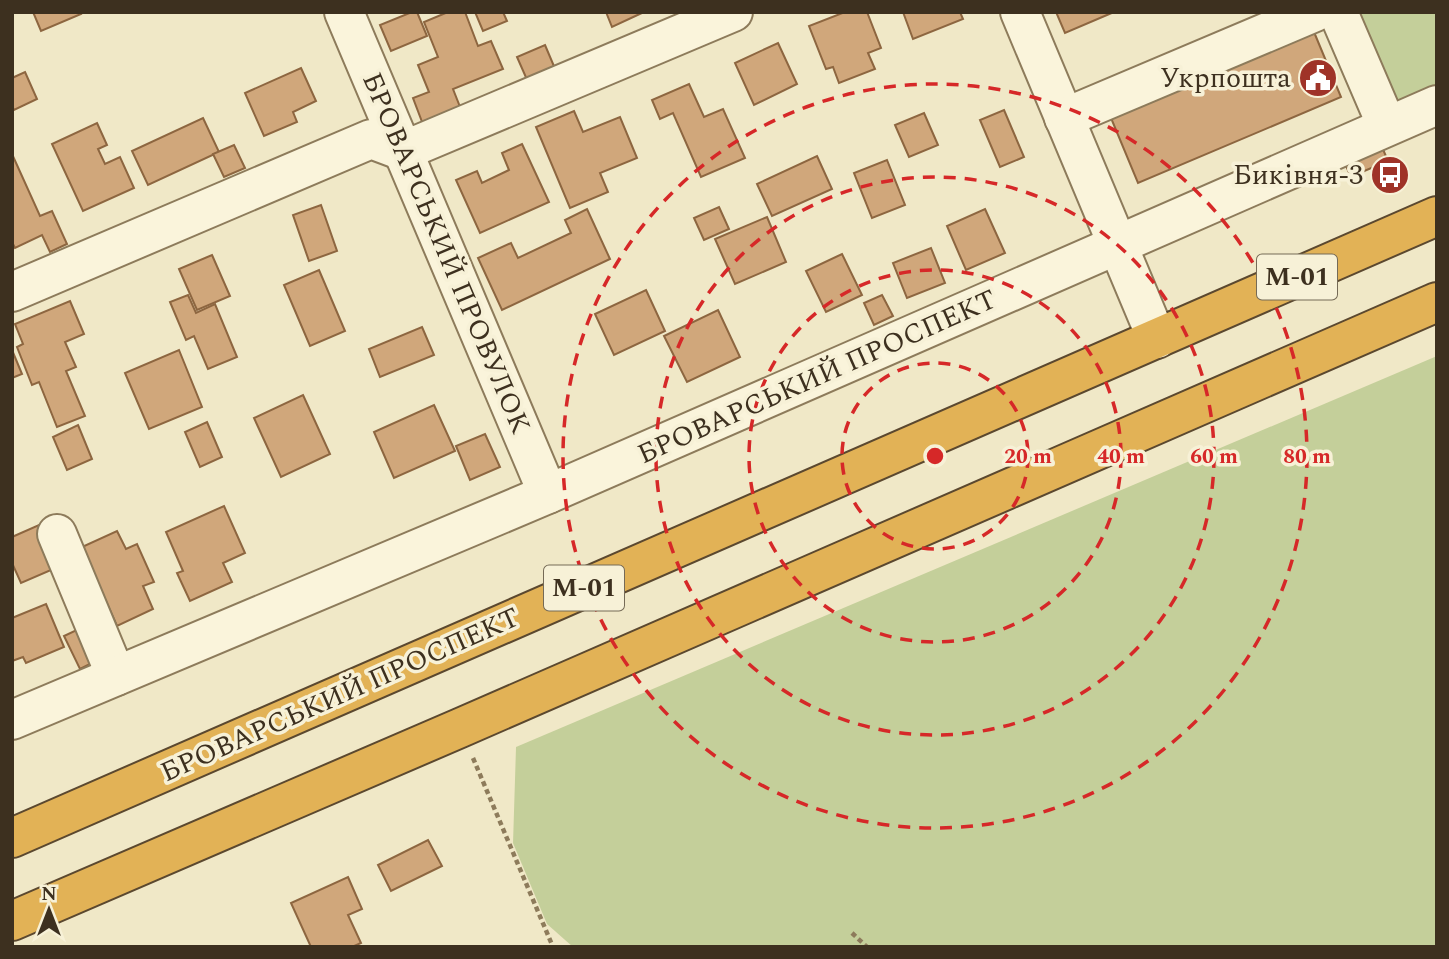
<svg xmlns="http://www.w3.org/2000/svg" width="1449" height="959" font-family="Spectral,serif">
<rect width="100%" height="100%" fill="#f0e8c7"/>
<g fill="#c4cf9a">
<path d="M1352,12h85v81l-44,18z"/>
<path d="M1437,356v591h-864l-26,-23 -34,-81 3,-96z"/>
</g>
<g fill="#d0a77b" stroke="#8d6640" stroke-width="2">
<path d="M33,12h47l1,2 -40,17z"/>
<path d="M412,12h5l10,24 -36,15 -11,-26z"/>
<path d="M448,12h17l13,34 13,-5 12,28 -50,20 9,23 -38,15 -11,-29 16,-6 -11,-27 20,-8 -14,-35z"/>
<path d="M475,12h28l4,9 -24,10z"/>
<path d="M606,12h38l-32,15z"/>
<path d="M845,12h22l14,36 -13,5 7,16 -36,14 -6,-16 -7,2 -17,-43z"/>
<path d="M903,12h57l3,7 -50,20z"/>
<path d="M1056,12h58l-49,21z"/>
<path d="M1314,32l27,65 -203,86 -27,-65z"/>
<path d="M778,43l19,41 -43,21 -19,-42z"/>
<path d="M545,45l11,26 -28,11 -11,-25z"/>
<path d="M301,68l15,33 -23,11 4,10 -33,14 -19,-43z"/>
<path d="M25,72l12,27 -23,11 -2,-4v-28z"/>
<path d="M689,84l15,33 19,-8 22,49 -44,19 -28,-64 -13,6 -8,-19z"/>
<path d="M1004,110l20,47 -24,10 -20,-47z"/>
<path d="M574,111l9,21 37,-15 17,41 -37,15 8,19 -38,16 -34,-81z"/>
<path d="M924,113l14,32 -29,12 -14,-32z"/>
<path d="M203,118l16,34 -71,33 -16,-34z"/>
<path d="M97,123l10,22 -9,4 7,15 15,-7 14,31 -51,23 -31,-67z"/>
<path d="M1379,140l9,21 -26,11 -2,-3 -11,4 -6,-15z"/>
<path d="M522,144l27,58 -69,31 -24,-53 21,-9 5,12 27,-13 -7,-17z"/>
<path d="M234,145l11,23 -21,9 -11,-23z"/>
<path d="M12,154l28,62 12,-5 15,33 -17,8 -8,-17 -27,13 -3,-6z"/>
<path d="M817,156l15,33 -60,27 -15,-32z"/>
<path d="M887,160l18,45 -33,13 -18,-45z"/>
<path d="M321,205l16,46 -28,10 -16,-46z"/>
<path d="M719,207l10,22 -25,11 -10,-22z"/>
<path d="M587,209l23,50 -108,51 -24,-52 33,-15 7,15 53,-25 -6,-13z"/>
<path d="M985,209l20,44 -39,17 -19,-44z"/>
<path d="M767,217l19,45 -51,22 -20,-45z"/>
<path d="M931,248l14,35 -38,15 -14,-35z"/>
<path d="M842,254l20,41 -36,17 -20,-41z"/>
<path d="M212,255l18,41 -33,14 -18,-41z"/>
<path d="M319,270l26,61 -35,15 -26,-61z"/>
<path d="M646,290l19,41 -51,24 -19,-41z"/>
<path d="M188,295l8,18 19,-9 22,53 -29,12 -14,-33 -8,4 -16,-38z"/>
<path d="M882,295l11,21 -19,9 -10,-22z"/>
<path d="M70,301l14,33 -19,8 11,25 -10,4 19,45 -28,11 -18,-45 -7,3 -15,-38 6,-3 -8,-20z"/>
<path d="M718,310l22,47 -53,25 -23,-46z"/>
<path d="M422,327l12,28 -54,22 -11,-28z"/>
<path d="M12,350l10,24 -10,4z"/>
<path d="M179,350l23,57 -53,22 -24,-56z"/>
<path d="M303,395l27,59 -49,23 -27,-59z"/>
<path d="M434,405l21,46 -61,27 -20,-46z"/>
<path d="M207,422l15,35 -22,10 -15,-35z"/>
<path d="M78,425l14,34 -25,11 -14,-33z"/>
<path d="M485,434l15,33 -30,13 -14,-34z"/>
<path d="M224,506l21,47 -22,10 9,19 -42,19 -13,-28 6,-2 -17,-39z"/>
<path d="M39,525l19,42 -37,16 -9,-20v-26z"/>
<path d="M117,531l9,18 11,-5 17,38 -11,4 10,23 -36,17 -35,-79z"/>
<path d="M46,604l18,43 -38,16 -3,-6 -11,4v-43z"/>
<path d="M83,627l15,33 -18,9 -16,-33z"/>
<path d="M428,840l14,26 -51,25 -13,-26z"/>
<path d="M348,877l14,32 -14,6 13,28 -9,4h-41l-20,-44z"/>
</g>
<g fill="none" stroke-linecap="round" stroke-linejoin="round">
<defs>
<g id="minor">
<path d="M344,12l204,482"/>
<path d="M1020,12l137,327"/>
<path d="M1338,12l49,114"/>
<path d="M1064,118l251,-106"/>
<path d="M12,292l359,-153 32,12 330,-139"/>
<path d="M57,534l59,142"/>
<path d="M12,720l536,-226 889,-389"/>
</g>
<g id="highway">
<path d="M12,838l1425,-622"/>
<path d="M12,921l448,-193 977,-426"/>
</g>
</defs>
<use href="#minor" stroke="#8d7b5b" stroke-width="42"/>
<use href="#highway" stroke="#5b482f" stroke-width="42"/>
<g stroke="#8d7b5b" stroke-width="4.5" stroke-dasharray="5 3.5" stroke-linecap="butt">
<path d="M473,758l80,189"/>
<path d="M852,933l15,14"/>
</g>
<use href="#minor" stroke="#faf4db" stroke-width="38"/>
<use href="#highway" stroke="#e2b256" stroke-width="38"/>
</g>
<g fill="none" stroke="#d62828" stroke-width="3.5" stroke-dasharray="12 9">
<circle cx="935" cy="456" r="93"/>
<circle cx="935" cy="456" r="186"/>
<circle cx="935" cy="456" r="279"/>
<circle cx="935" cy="456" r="372"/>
</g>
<defs>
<symbol id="civic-disc" viewBox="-11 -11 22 22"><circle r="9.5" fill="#9f3328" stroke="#f7f1d7"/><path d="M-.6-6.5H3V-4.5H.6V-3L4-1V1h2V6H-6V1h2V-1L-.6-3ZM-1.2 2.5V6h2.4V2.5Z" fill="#fff"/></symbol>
<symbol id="bus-disc" viewBox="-11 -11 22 22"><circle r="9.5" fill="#9f3328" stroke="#f7f1d7"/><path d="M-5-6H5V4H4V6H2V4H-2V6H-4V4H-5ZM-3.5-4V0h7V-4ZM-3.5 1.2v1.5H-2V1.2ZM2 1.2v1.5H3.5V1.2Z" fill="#fff"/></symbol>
</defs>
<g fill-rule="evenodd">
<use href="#civic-disc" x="1296" y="56" width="44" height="44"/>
<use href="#bus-disc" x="1368" y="153" width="44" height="44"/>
</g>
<g text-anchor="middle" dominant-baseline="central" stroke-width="7" stroke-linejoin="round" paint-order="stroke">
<g fill="#f7f1d7" stroke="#756a56" stroke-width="2">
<rect x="1257" y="254.5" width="80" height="45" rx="5"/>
<rect x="544" y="565.5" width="80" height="45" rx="5"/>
</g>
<g font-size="26" font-weight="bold" fill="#3d301f">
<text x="1297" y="277">М-01</text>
<text x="584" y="588">М-01</text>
</g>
<g font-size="28" fill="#3d301f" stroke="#f7f1d7" text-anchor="end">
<text x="1291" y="78">Укрпошта</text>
<text x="1363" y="175">Бикiвня-3</text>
</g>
<g font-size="28" fill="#3d301f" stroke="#f7f1d7">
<text transform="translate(446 253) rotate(67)">БРОВАРСЬКИЙ ПРОВУЛОК</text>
<text transform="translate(817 377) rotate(-24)">БРОВАРСЬКИЙ ПРОСПЕКТ</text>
<text transform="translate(340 695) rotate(-24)">БРОВАРСЬКИЙ ПРОСПЕКТ</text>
</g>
</g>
<circle cx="935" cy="456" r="10" fill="#d62828" stroke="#f7f1d7" stroke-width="3.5"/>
<g font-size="21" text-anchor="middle" font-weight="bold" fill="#d62828" stroke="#f7f1d7" stroke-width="7" stroke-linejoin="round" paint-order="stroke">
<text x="1028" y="463">20 m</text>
<text x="1121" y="463">40 m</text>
<text x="1214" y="463">60 m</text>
<text x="1307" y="463">80 m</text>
</g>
<rect width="1449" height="959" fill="none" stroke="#3d301f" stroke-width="28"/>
<g transform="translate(49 910)" stroke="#f7f1d7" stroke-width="5" paint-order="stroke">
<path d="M0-5L12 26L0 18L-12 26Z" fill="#3d301f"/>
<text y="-10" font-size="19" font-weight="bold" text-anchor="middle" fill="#3d301f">N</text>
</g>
</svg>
